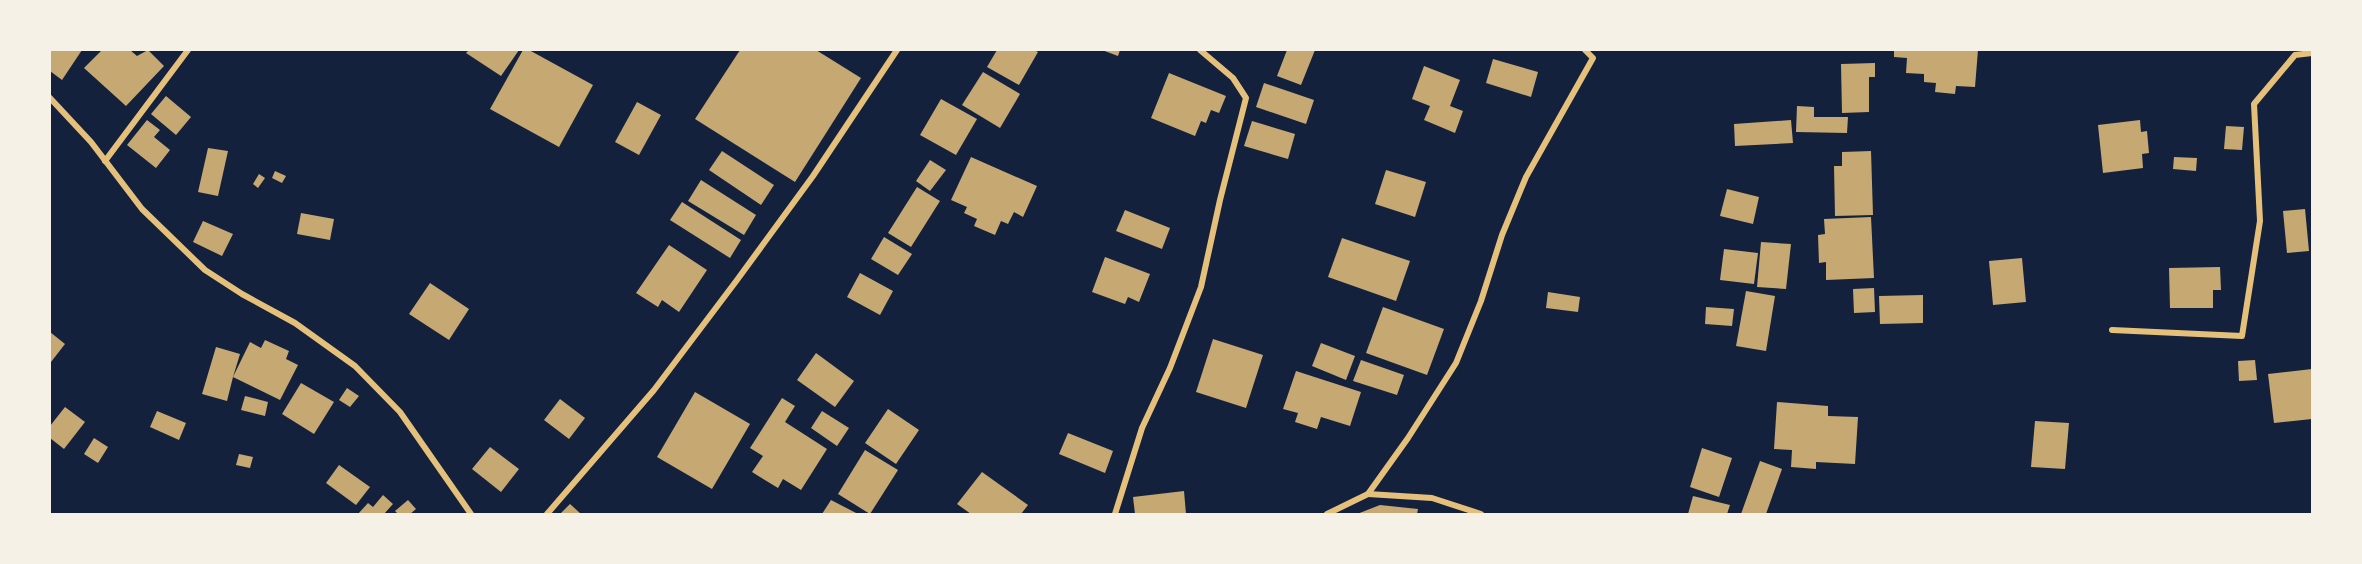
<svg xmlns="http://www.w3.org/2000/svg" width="2362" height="564" font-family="Cabin,sans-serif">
<rect width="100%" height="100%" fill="#14213d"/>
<g fill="#c6a872">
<path d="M50,50h32l-20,30 -12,-9z"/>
<path d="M102,50h28l7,6 11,-6 16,16 -38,40 -42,-38z"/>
<path d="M469,50h50l-18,26 -35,-23z"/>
<path d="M523,50h6l64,35 -34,62 -69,-38z"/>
<path d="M740,50h76l45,28 -66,104 -100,-63z"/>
<path d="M997,50h37l4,2 -19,33 -32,-18z"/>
<path d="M1102,50h18l-2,6z"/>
<path d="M1287,50h28l-14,35 -24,-9z"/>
<path d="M1894,50h84l-3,37 -19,-1 -1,8 -20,-2 1,-9 -12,-1v-8l-18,-1 1,-15 -13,-1z"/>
<path d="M1493,59l45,13 -7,25 -45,-14z"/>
<path d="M1875,63v14h-6v35l-27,1 -1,-49z"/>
<path d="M1424,66l36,14 -10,26 13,5 -8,22 -31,-13 6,-14 -18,-7z"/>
<path d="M983,72l37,22 -20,34 -38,-23z"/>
<path d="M1169,73l57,23 -7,17 -8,-3 -5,13 -5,-2 -6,15 -44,-18z"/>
<path d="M1264,83l50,17 -8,24 -50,-17z"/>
<path d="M166,96l25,21 -15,18 -25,-21z"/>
<path d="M941,99l36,20 -21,36 -36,-20z"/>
<path d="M637,102l24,13 -22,40 -24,-13z"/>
<path d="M1797,106l17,1v10h34l-1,16 -51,-1z"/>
<path d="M147,120l13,10 -6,7 16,13 -14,18 -29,-23z"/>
<path d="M1791,120l2,23 -58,3 -1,-22z"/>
<path d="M2140,120l1,12 6,-1 2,22 -7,1 1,14 -40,5 -5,-48z"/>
<path d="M1252,121l43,13 -7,25 -44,-13z"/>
<path d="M2226,126l18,1 -2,23 -18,-1z"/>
<path d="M208,148l20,3 -10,45 -20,-4z"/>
<path d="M722,151l52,34 -13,20 -52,-35z"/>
<path d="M1871,151l2,64 -38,1 -1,-50h8v-14z"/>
<path d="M971,157l66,29 -14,31 -9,-5 -6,12 -7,-3 -6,14 -21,-9 3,-7 -13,-6 3,-6 -16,-7z"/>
<path d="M2174,157l23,1 -1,13 -23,-2z"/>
<path d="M930,160l16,10 -16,21 -14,-10z"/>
<path d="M1386,170l40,12 -11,35 -40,-13z"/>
<path d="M275,171l11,5 -4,7 -10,-5z"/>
<path d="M259,174l6,4 -7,10 -5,-4z"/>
<path d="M701,180l55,35 -12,20 -56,-34z"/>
<path d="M917,187l23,14 -29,46 -23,-14z"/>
<path d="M1727,189l32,8 -6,27 -33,-8z"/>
<path d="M682,202l59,38 -11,18 -60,-38z"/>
<path d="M2305,209l4,42 -22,2 -4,-42z"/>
<path d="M1125,210l45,18 -8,21 -46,-18z"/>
<path d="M301,213l33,6 -4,21 -33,-6z"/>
<path d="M1871,217l3,61 -48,2v-18l-7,1 -1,-28 7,-1 -1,-15z"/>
<path d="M203,221l30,13 -11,22 -29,-14z"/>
<path d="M884,237l28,17 -14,21 -27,-16z"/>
<path d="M1342,238l68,23 -14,40 -68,-24z"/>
<path d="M1761,242l30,2 -5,45 -29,-2z"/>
<path d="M669,245l38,25 -28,42 -17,-12 -4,7 -22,-14z"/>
<path d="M1724,249l34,4 -4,31 -34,-4z"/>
<path d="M1105,257l45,17 -11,28 -11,-5 -3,7 -33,-12z"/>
<path d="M2022,258l4,44 -33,3 -4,-44z"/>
<path d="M2220,267l1,23h-8v18h-43l-1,-40z"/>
<path d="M860,273l33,18 -13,24 -33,-18z"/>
<path d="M430,283l39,26 -20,31 -40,-26z"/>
<path d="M1874,288l1,24 -21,1 -1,-24z"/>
<path d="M1746,291l29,5 -9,55 -30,-5z"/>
<path d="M1548,292l32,5 -2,15 -32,-4z"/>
<path d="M1923,295v28l-43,1 -1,-28z"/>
<path d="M1383,307l61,22 -17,46 -61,-22z"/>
<path d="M1706,307l28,2 -2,17 -27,-2z"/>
<path d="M50,332l15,12 -14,18 -1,-2z"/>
<path d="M1213,339l50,16 -17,53 -50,-16z"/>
<path d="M265,340l24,11 -3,8 12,6 -18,35 -47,-23 -6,24 -25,-7 14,-47 24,7 -7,23 17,-35 11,6z"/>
<path d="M1321,343l34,13 -9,24 -34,-14z"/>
<path d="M816,353l38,28 -19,26 -38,-27z"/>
<path d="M1361,360l43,15 -7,20 -44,-14z"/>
<path d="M2255,360l2,20 -18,1 -1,-20z"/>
<path d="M2312,369v50l-38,4 -6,-49z"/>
<path d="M1296,371l65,21 -11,34 -29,-9 -4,12 -22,-7 3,-9 -15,-4z"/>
<path d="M301,383l33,19 -20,32 -32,-20z"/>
<path d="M347,388l12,8 -9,11 -11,-7z"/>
<path d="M695,392l55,32 -38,65 -55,-32z"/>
<path d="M245,396l23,6 -3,14 -24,-6z"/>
<path d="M782,398l13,8 -10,16 42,27 -26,41 -18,-11 -5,9 -26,-16 11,-16 -13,-8z"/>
<path d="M560,399l25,19 -16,21 -25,-19z"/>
<path d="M1777,402l51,4v10l30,1 -3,47 -39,-2v7l-25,-2 1,-17 -18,-1z"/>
<path d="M65,407l20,15 -21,27 -14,-11v-12z"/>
<path d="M888,409l31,21 -23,34 -31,-21z"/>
<path d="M157,411l29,12 -7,17 -29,-13z"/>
<path d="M822,411l27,17 -12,18 -26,-18z"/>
<path d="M2035,421l34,2 -4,46 -34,-2z"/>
<path d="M1068,433l45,18 -8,22 -46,-19z"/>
<path d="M94,438l14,9 -10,16 -14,-9z"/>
<path d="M490,447l29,22 -18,23 -29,-23z"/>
<path d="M1702,448l30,10 -13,39 -29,-10z"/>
<path d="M865,450l33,20 -28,44 -32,-20z"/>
<path d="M239,454l14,3 -3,11 -14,-3z"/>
<path d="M1760,461l22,8 -16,45h-25z"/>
<path d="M339,465l31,22 -14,18 -30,-22z"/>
<path d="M982,472l46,33 -7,9h-50l-14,-10z"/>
<path d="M1184,491l2,23h-51l-2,-17z"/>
<path d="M383,495l10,9 -9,10h-26l10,-11 5,4z"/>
<path d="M1693,496l37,9 -3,9h-39z"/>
<path d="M408,500l8,9 -6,5h-12l-3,-3z"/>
<path d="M831,500l27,14h-36z"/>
<path d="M570,504l11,10h-21z"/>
<path d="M1380,505l38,4 -1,5h-60z"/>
</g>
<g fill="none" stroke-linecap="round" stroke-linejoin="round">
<g stroke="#e5c07b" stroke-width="6">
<path d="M50,98l41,44 51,67 63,61 37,24 53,29 60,43 45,46 71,102"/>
<path d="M105,161l83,-111"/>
<path d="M2112,330l130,6 18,-115 -6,-117 41,-49 17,-2"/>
<path d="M1368,494l64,4 49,16"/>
<path d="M547,514l107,-124 83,-110 76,-104 84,-126"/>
<path d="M1115,514l27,-86 28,-60 31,-81 19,-87 26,-102 -13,-20 -33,-28"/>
<path d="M1327,514l41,-20 40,-56 48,-75 25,-62 21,-66 24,-58 67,-119 -8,-8"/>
</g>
</g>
<rect width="2362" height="564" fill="none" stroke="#f6f1e7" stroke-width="102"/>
</svg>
